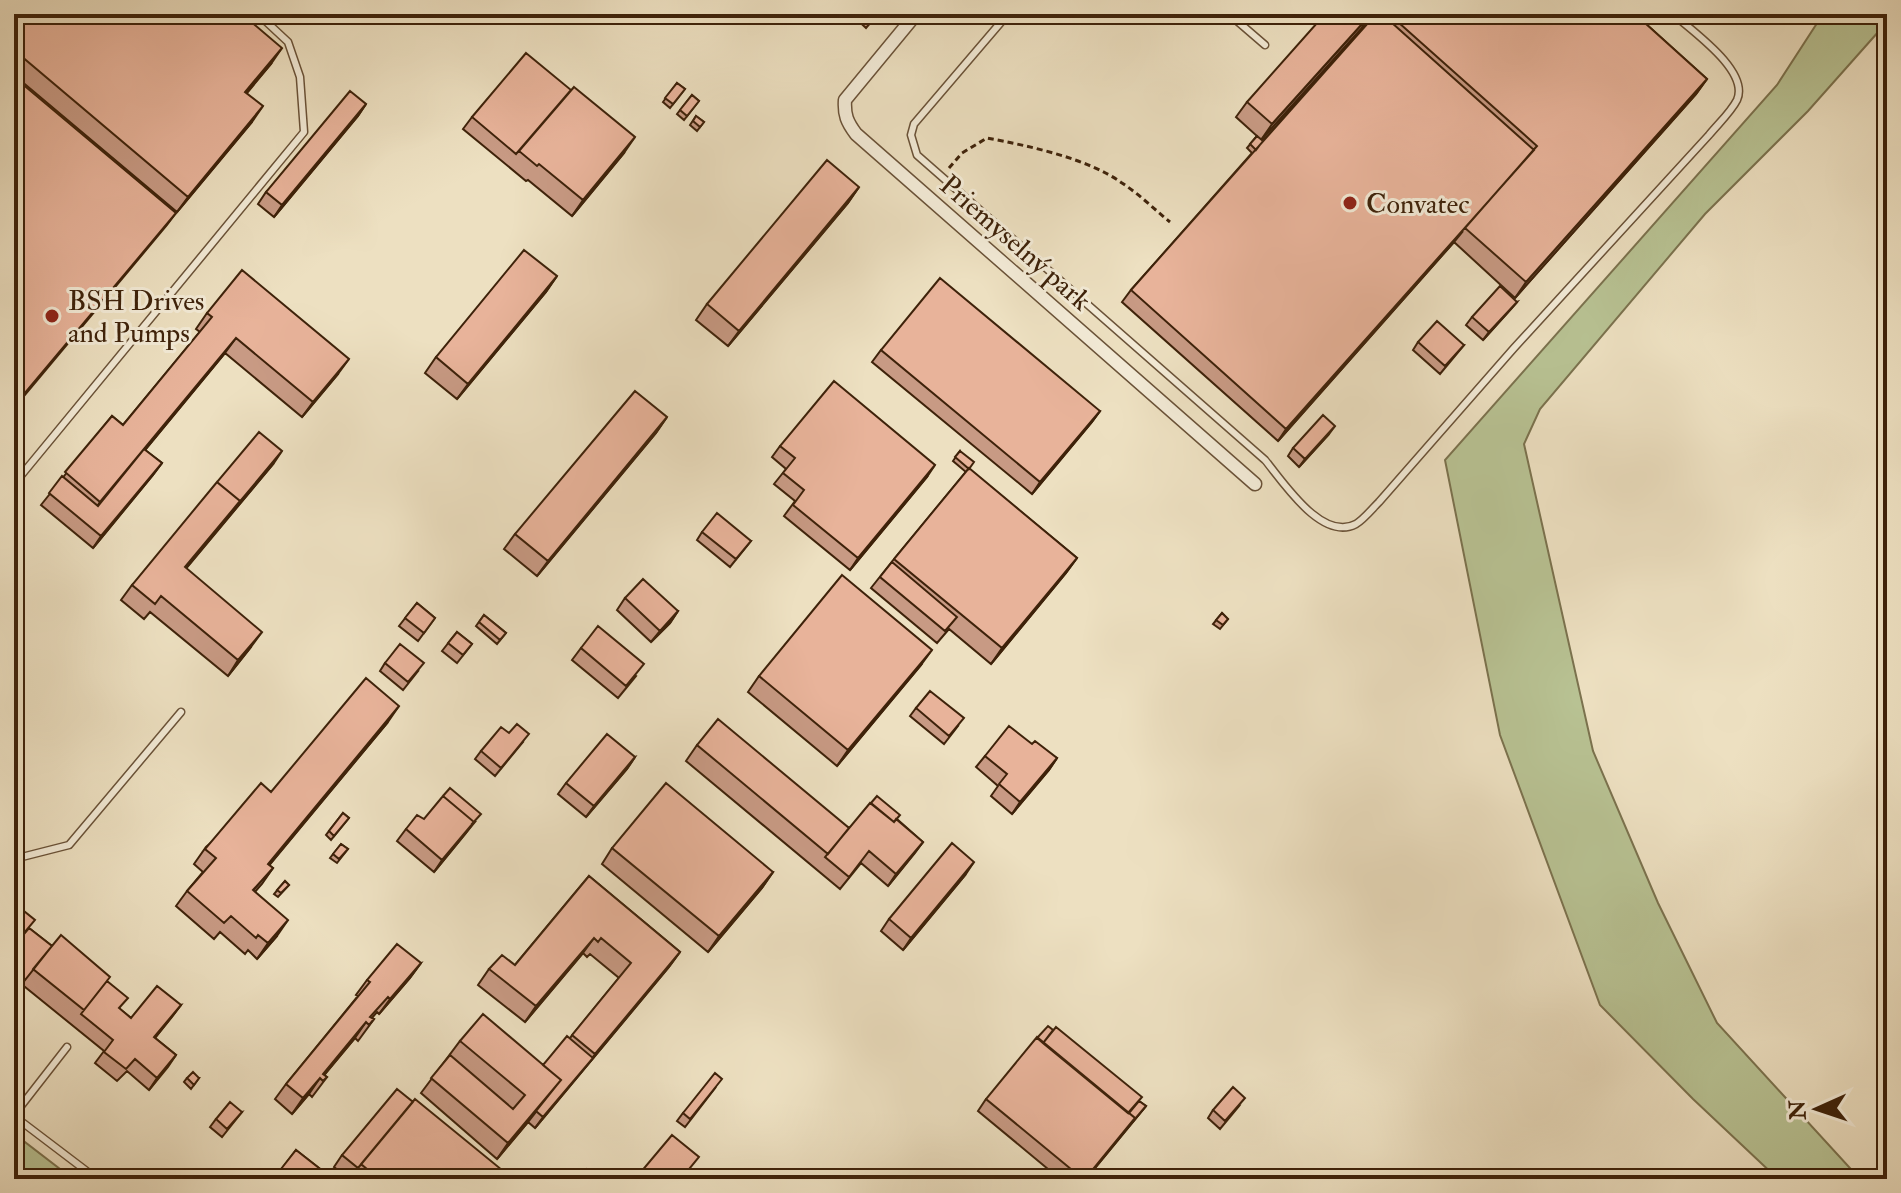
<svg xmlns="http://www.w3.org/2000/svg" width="1901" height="1193" font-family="'IM FELL Double Pica',serif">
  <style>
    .green { fill: #b8c293; stroke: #7b724e; stroke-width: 2 }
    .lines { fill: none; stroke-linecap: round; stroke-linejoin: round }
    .lane-casing { stroke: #6a5238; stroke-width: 9 }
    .street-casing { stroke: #6a5238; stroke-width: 15 }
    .path { stroke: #3e220a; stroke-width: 3; stroke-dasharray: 6 4; stroke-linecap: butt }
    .lane { stroke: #f3ebd7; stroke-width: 6 }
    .street { stroke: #f3ebd7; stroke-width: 12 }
    .wall { fill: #c89a84; stroke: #3e220a; stroke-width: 2 }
    .shaded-wall { fill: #a27d6c; stroke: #3e220a; stroke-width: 2 }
    .building { fill: #e8b39a; stroke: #3e220a; stroke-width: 2 }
    .poi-dot { fill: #8f2418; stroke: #f3ebd7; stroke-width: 3 }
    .labels { text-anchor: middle; stroke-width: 6; stroke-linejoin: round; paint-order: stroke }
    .poi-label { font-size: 28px; fill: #3e220a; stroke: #f3ebd7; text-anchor: start }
    .street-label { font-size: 28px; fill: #3e220a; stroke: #f3ebd7 }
  </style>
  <rect width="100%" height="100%" fill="#ede0c1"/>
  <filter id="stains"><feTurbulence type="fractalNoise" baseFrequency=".0025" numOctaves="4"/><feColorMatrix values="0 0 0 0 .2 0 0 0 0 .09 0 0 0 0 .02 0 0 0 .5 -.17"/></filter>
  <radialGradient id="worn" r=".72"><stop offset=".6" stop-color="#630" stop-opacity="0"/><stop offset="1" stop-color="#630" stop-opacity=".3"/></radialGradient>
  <path class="green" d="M1823,14H1887V22L1808,111L1705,214L1540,409L1524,444L1593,751L1658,903L1717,1023L1860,1179H1778L1693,1099L1600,1005L1500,735L1445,460L1777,85Z
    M14,1135L17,1136L73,1179H14Z"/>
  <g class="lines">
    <defs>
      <path id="lane" d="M1008,14L914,124L911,135L917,155L1265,460C1284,483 1322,542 1356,524C1364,519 1372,509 1379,502L1514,348L1709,135C1718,124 1731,112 1737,100C1750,71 1692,31 1673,14
        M1229,14L1265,45
        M1283,14L1290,20L1296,14
        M14,484L304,132L300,77L288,42L258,14
        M14,859L69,845L181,712
        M14,1115L67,1047
        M14,1116L97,1179"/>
      <path id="street" d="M916,14L845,100C844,115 847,122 856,134L1255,484"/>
    </defs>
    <use href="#lane" class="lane-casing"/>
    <use href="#street" class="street-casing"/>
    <path class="path" d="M949,168L962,153L987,138C1029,146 1087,158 1122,183C1139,194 1154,209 1170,222"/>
    <use href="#lane" class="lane"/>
    <use href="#street" class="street"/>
  </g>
  <path class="wall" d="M14,14L271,64L247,93L252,122L177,212L14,75Z
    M851,14H878L866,28Z
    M1371,14L1361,29L1261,140L1263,141L1376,14H1635L1707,79L1696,94L1515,298L1454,242L1278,441L1122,302L1131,290L1252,153L1247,148L1257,136L1236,117L1247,102Z
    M677,83L685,89L670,108L663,102Z
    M692,95L699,101L684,120L677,114Z
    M366,104L358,116L274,217L258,204L266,192Z
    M696,116L704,122L697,131L690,125Z
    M472,117L624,153L572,216L528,180L526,181L463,129Z
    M859,187L848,203L728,346L696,320L707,304Z
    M557,276L546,292L457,399L425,373L436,357Z
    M1517,302L1483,340L1466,325L1472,317Z
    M207,313L338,374L302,417L225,353L145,450L162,463L153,475L93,548L41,505L112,416L123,425L200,332L196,329Z
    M1418,342L1464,345L1440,374L1413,350Z
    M881,350L1100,411L1092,422L1032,494L872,362Z
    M667,417L656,433L537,576L504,549L515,534Z
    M1329,434L1299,467L1288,456L1293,448Z
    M780,446L927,477L850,570L784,516L795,501L774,484L786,469L772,457Z
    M960,451L969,469L1077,558L1066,573L991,664L949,629L937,643L871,588L894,559L966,472L953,461Z
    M274,463L186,568L251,647L228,676L150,612L144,619L121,600L132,585Z
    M702,532L751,541L730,567L697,540Z
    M625,598L678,611L670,623L651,642L617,610Z
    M417,603L435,618L418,641L399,626Z
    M1222,613L1228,619L1220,629L1213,624Z
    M484,615L506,633L497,644L476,626Z
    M457,632L472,644L457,663L442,651Z
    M581,648L636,676L618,698L572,660Z
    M385,663L418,671L403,690L380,671Z
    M921,665L837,766L748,692L759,676Z
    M916,708L958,726L944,744L910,716Z
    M388,722L269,865L273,868L255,892L277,936L257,959L248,950L245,954L220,932L214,939L176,906L187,891L203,872L194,864L206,847L271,792Z
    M509,733L523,742L495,776L475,759L481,751Z
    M1032,744L1057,758L1049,770L1012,814L991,796L998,786L976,767L985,756Z
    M697,745L849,828L897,819L923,842L888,886L861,863L840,889L686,761Z
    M635,757L627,769L586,817L558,794L566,783Z
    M343,813L349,818L331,840L326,835Z
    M424,819L475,822L434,872L397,841L406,829Z
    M341,844L348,849L337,863L330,858Z
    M612,848L773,872L762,888L708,952L602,864Z
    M966,874L903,950L881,931L889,919Z
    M589,876L680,952L669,967L535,1128L528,1122L497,1159L421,1093L460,1041L543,1065L570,1038L619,978L590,954L587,957L583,953L525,1022L478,985L489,969L515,965Z
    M285,881L289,885L278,897L274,894Z
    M14,903L29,928L52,946L107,981L120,1009L131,1018L181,1005L155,1038L176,1055L149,1090L127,1071L117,1081L95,1063L104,1051L14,978Z
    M421,963L410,978L379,1014L377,1012L372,1018L374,1019L358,1041L355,1038L324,1075L327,1077L312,1097L309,1094L292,1114L275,1099L286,1084L358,996L356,995L367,980Z
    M187,1078H199L191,1089L184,1082Z
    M716,1087L685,1127L677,1121L683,1113Z
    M986,1099L1139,1101L1146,1106L1086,1179H1060L978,1111Z
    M1239,1106L1220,1129L1208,1118L1213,1110Z
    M242,1112L222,1137L210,1127L216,1119Z
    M296,1150L333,1179H274Z
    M342,1155L495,1179H349L334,1167Z"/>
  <path class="shaded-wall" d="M1371,14L1361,29L1261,140L1272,124Z
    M282,48L271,64L234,107L245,92Z
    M1707,79L1696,94L1515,298L1526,282Z
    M366,104L358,116L274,217L282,205Z
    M263,106L252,122L177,212L188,197Z
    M635,137L624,153L572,216L583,200Z
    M859,187L848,203L728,346L739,331Z
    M176,213L167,225L14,408V406Z
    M1463,231L1454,242L1278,441L1286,429Z
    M557,276L546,292L457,399L468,384Z
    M1517,302L1511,309L1483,340L1489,332Z
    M236,338L225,353L89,518L100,502Z
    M349,359L338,374L302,417L313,402Z
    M1100,411L1092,422L1032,494L1040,482Z
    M667,417L656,433L537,576L548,561Z
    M1335,426L1329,434L1299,467L1305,459Z
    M282,451L274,463L174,583L185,567Z
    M162,463L153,475L93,548L101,536Z
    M935,465L927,477L850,570L858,558Z
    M1077,558L1066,573L991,664L1002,648Z
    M678,611L670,623L651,642L660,631Z
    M262,632L251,647L228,676L238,660Z
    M932,650L921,665L837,766L848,750Z
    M399,706L388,722L257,880L268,864Z
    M635,757L627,769L586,817L594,806Z
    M1057,758L1049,770L1012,814L1020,802Z
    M474,822L466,833L434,872L442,860Z
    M923,842L915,853L888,886L896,874Z
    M974,862L966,874L903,950L911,938Z
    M273,868L262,884L242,906L253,890Z
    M773,872L762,888L708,952L719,936Z
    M288,920L277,936L257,959L268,943Z
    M594,938L583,953L525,1022L536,1006Z
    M680,952L669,967L535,1128L543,1117Z
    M421,963L410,978L379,1014L390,999Z
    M181,1005L172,1017L146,1049L154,1037Z
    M366,1022L355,1038L321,1079L320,1078Z
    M176,1055L168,1067L149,1090L157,1078Z
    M320,1078L309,1094L292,1114L303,1098Z
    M561,1080L528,1122L497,1159L508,1143Z
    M1146,1106L1086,1179H1085L1135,1118Z"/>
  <path class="building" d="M14,14H242L282,48L245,92L263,106L188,197L14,50Z
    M1325,14H1371L1272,124L1247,102Z
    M1376,14H1382L1534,150L1286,429L1131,290Z
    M1389,14H1635L1707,79L1526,282L1465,228L1537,146Z
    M526,53L571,90L516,154L472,117Z
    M14,77L176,213L14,406Z
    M677,83L685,89L673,104L665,98Z
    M574,87L635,137L583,200L539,164L537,166L519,151Z
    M350,91L366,104L282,205L266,192Z
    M692,95L699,101L687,116L680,110Z
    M696,116L704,122L700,127L693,121Z
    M1257,136L1263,141L1256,150L1250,144Z
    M827,160L859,187L739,331L707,304Z
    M524,250L557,276L468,384L436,357Z
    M242,270L349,359L313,402L236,338L100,502L65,472L112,416L123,425L212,317L207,313Z
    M940,278L1100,411L1040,482L881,350Z
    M1500,286L1517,302L1489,332L1472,317Z
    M1437,321L1464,345L1445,366L1418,342Z
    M834,381L935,465L858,558L793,505L804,490L783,473L795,458L780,446Z
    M635,391L667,417L548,561L515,534Z
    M1323,415L1335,426L1305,459L1293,448Z
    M259,432L282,451L237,505L240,501L217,482Z
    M144,449L162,463L101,536L49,493L62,476L98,506Z
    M960,451L974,462L969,469L955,457Z
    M969,468L1077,558L1002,648L894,559Z
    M217,482L240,501L185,567L262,632L238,660L161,596L155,604L132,585Z
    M717,513L751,541L736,559L702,532Z
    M892,562L957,617L945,631L880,577Z
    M842,575L932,650L848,750L759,676Z
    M643,579L678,611L660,631L625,598Z
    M417,603L435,618L424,633L405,618Z
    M1222,613L1228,619L1223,625L1216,620Z
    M484,615L506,633L500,640L479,622Z
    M598,626L644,664L626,686L581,648Z
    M457,632L472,644L463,655L448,643Z
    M400,644L424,663L408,682L385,663Z
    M366,678L399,706L268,864L273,868L253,890L288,920L268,943L258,935L256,938L231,916L224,923L187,891L216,858L205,849L261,783L271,792Z
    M930,691L964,718L949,736L916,708Z
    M718,719L849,828L828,854L697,745Z
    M517,724L529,734L501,768L481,751L501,727L509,733Z
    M1009,726L1032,744L1035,741L1057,758L1020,802L999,784L1007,774L985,756Z
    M607,734L635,757L594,806L566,783Z
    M666,783L773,872L719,936L612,848Z
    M450,788L481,814L471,825L474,822L443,796Z
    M443,796L474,822L442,860L406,829L417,815L424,819Z
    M877,796L900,815L894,822L871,803Z
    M870,803L894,822L896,819L923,842L896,874L869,851L849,877L825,857Z
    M343,813L349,818L334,836L329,831Z
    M952,843L974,862L911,938L889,919Z
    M341,844L348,849L339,859L333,854Z
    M589,876L680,952L595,1054L572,1035L631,963L601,938L598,942L594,938L536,1006L489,969L502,955L515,965Z
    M285,881L289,885L281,893L277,890Z
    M14,903L35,920L14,945Z
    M29,928L52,946L25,980L14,971V946Z
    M61,935L110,977L84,1010L33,969Z
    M397,944L421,963L390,999L388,997L370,1017L374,1019L369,1025L366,1022L323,1074L327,1077L323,1081L320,1078L303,1098L286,1084L370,982L367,980Z
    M107,981L128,998L119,1008L131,1018L157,986L181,1005L154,1037L176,1055L157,1078L135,1059L126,1069L104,1052L113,1040L81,1014Z
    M483,1014L561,1080L508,1143L431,1078L450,1055L513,1109L525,1095L460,1041Z
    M1048,1026L1053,1030L1043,1043L1037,1038Z
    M1056,1027L1142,1097L1128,1113L1043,1043Z
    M567,1036L593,1058L543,1117L536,1111L561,1080L543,1065Z
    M1037,1037L1135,1118L1085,1179H1083L986,1099Z
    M193,1072L199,1078L194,1085L187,1078Z
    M715,1073L722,1079L690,1119L683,1113Z
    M1233,1087L1245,1098L1225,1121L1213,1110Z
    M397,1089L413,1102L358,1168L342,1155Z
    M415,1099L502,1170L494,1179H379L361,1164Z
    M1139,1101L1146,1106L1129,1126L1135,1118L1129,1113Z
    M230,1102L242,1112L227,1129L216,1119Z
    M672,1135L699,1157L681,1179H635Z
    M296,1150L333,1179H294L281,1169Z
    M587,1169L600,1179H578Z"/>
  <g class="poi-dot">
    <circle cx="1350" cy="203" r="8"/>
    <circle cx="52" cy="316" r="8"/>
  </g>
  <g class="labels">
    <g class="poi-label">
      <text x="1366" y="213">Convatec</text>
      <text x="68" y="310">BSH Drives<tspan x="68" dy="32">and Pumps</tspan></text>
    </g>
    <g class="street-label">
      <text transform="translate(1016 242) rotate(41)" y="10">Priemyselný park</text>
    </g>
  </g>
  <rect width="1901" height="1193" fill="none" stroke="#ede0c1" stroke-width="48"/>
  <rect x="16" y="16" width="1869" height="1161" fill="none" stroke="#3e220a" stroke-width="4"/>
  <rect x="24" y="24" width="1853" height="1145" fill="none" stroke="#3e220a" stroke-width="2"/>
  <g transform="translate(1817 1109) rotate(267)" stroke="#f3ebd7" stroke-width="6" paint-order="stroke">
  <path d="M0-6L14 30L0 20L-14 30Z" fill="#3e220a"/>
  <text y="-12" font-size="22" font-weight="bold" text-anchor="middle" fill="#3e220a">N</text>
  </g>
  <rect width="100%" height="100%" filter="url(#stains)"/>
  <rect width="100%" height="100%" fill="url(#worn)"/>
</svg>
